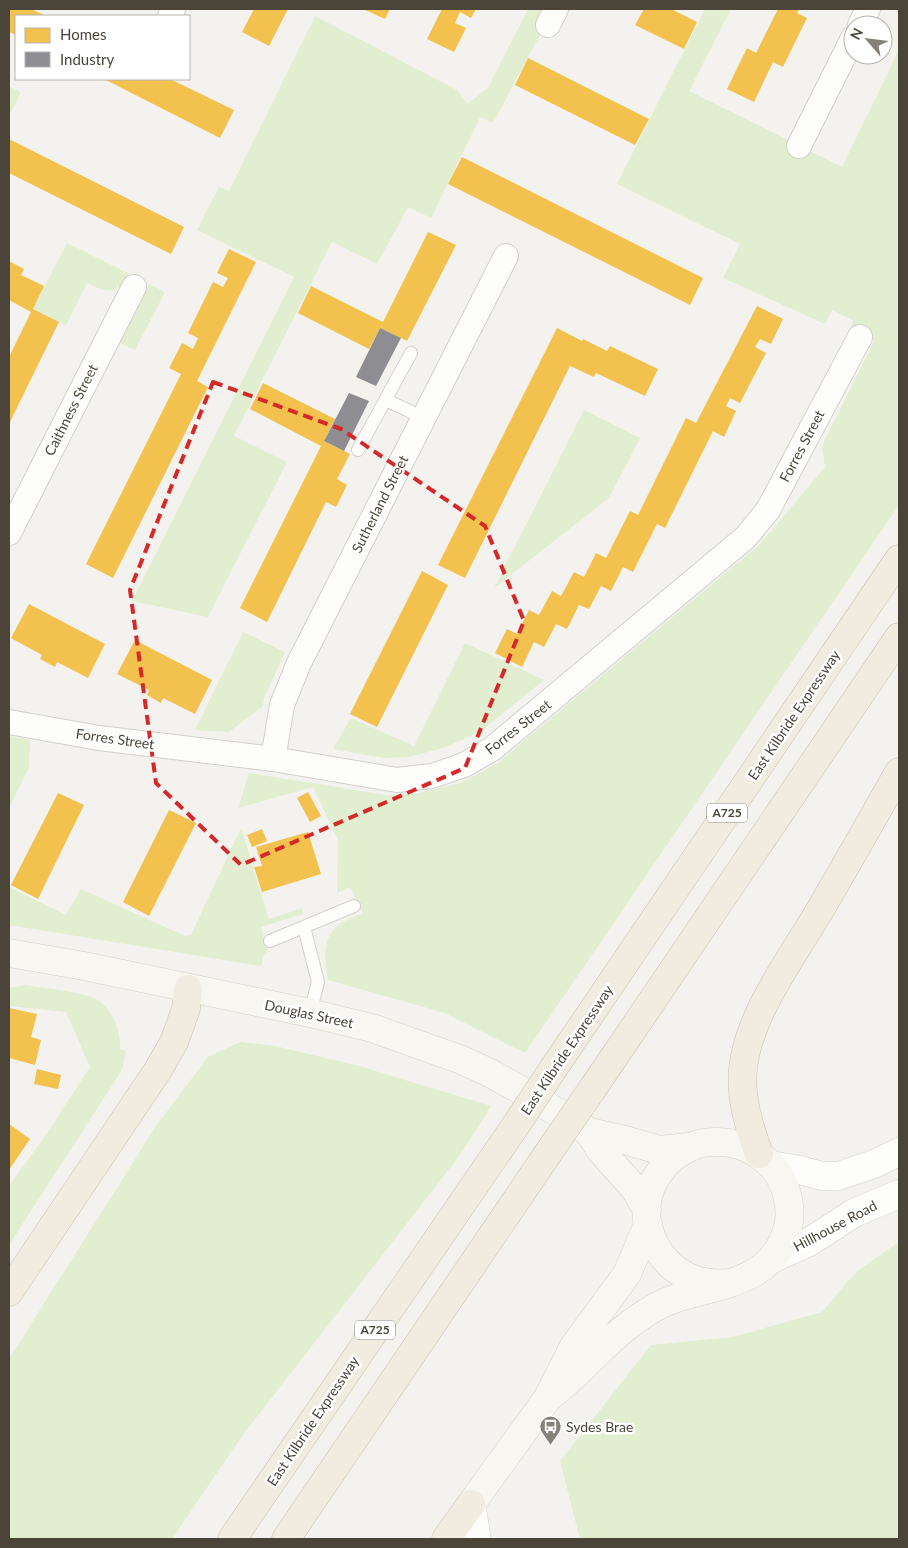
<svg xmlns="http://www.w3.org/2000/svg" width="908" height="1548" font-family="Lato,sans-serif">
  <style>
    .green { fill: #e1eecf }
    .homes { fill: #f2c14e }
    .industry { fill: #8d8d92 }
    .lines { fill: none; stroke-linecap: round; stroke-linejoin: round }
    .service-casing { stroke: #d2d0cb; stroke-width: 14 }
    .minor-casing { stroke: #d2d0cb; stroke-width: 26 }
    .tertiary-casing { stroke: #d2d0cb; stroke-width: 29 }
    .secondary-casing { stroke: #d3cfc5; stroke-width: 29 }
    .trunk-casing { stroke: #ccbfa9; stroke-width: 29 }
    .service { stroke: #fdfdfc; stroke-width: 12 }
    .minor { stroke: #fdfdfc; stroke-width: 24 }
    .tertiary { stroke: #fdfdfc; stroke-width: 28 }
    .secondary { stroke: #f7f6f1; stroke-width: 28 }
    .trunk { stroke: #f0ece0; stroke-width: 28 }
    .trunk-bridge-casing { stroke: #ccbfa9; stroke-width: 29; stroke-linecap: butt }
    .trunk-bridge { stroke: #f0ece0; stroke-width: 28 }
    .marked { fill: none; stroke: #d62828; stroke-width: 4; stroke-dasharray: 10 6; stroke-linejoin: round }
    .labels { text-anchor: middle; stroke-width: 5; stroke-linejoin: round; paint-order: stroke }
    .shield { fill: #fff; stroke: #817c74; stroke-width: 1 }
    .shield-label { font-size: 12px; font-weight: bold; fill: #4b4439 }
    .street-label { font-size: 14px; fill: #4b4439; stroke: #fff }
    .poi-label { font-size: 14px; fill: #4b4439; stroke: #fff; text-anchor: start }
  </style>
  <rect width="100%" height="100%" fill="#f4f2ee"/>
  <path class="green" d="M528,9H546V24L493,123L480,117L431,218L408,207L377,264L332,242L234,436L287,462L208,617L132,601L294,277L197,230L219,187L229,191L315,16L457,90L467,104L488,88Z
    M705,9H731L689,91L842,167L899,50V505L525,1053L445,1013L328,980C325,963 322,942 335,928C341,921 355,917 363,913L350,887L337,893L338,840L313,787L238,808L249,773L386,795L419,793L460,783L496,764L759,545L825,467L822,446L874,341L851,327L854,321L832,310L825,324L723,278L740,244L617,184Z
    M9,86L21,92L9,116Z
    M67,243L129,274C115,296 108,293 87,283L66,325L33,309Z
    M149,284L165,292L135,350L120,343Z
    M584,410L640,438L609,498L494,588Z
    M243,632L285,652L264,698L263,706L229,732L195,730Z
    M465,643L544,680L481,731L446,747L409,757L384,758L333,749L351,718L414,746Z
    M9,736L30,740L29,768L9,808Z
    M241,828L269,919L302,908L303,914L261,927L268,952L264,955L261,966L9,925V887L66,915L81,889L185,936L191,935Z
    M26,985C41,988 85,992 96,999C113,1009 121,1031 120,1049L126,1051L122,1070L9,1245V1186L43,1139L90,1067L66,1012L9,1006V988Z
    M240,1042L275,1046L359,1066L491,1106L460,1155L242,1436L172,1539H9V1359L156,1126L208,1057Z
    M899,1242V1539H580L560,1461L651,1345L733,1337L822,1312L857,1271Z"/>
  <path class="homes" d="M9,9H31L46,16H16V35L9,32Z
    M254,9H288L269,46L242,32Z
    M363,9H390L385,19Z
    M442,9H476L471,18L460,12L455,23L466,28L454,52L427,39Z
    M644,9H671L697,22L684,49L635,25Z
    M778,9H799L797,13L807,18L783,67L773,62L754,102L727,89L747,48L756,53Z
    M528,58L649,119L635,145L515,85Z
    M104,79H170L234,110L220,138Z
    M9,139L184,227L171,254L9,173Z
    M462,157L703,278L690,305L448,184Z
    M428,232L456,245L407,341L380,328L369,349L298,313L311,286L383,322Z
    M229,249L256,262L197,381L208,387L113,578L86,564L181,374L169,368L182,343L193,349L198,338L188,333L213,282L223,287L228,278L217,273Z
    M9,261L24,269L21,275L44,286L33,309L59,322L9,424V357L31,312L9,300Z
    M757,306L783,319L771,344L760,339L755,347L766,353L740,403L730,398L726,406L736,411L724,437L713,431L665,528L657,524L633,572L623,567L611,591L601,586L589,609L579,605L567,629L556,624L544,647L534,642L522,667L495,653L507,629L517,634L529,610L539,615L552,591L561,596L574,572L584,577L596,553L606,558L630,511L638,515L686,418L696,423Z
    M557,328L582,341L583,339L607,351L610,346L658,369L645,396L596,373L594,377L570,366L465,578L438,565Z
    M263,383L335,419L324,441L350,454L337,479L347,485L336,507L326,502L267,622L240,608L321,446L250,409Z
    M422,571L448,585L377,727L350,714Z
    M29,604L105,644L88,678L57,662L55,667L40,659L42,655L11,638Z
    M135,640L212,680L195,714L163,698L161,703L147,695L149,690L117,674Z
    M308,792L321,816L310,822L297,798Z
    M58,793L84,805L38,899L11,885Z
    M169,810L196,823L149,916L123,902Z
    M262,829L267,841L252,847L247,835Z
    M308,832L321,874L262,892L254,867L262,866L256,847Z
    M9,1008L37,1014L31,1037L41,1040L35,1065L9,1058Z
    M37,1069L61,1075L58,1089L34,1084Z
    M9,1124L30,1139L9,1170Z"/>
  <path class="industry" d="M380,328L401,338L376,386L356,377Z
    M349,393L369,401L344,451L324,441Z"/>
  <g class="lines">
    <defs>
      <path id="service" d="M386,400L424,418
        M358,450L411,353
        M304,927L318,982L310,1013
        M270,941L354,906"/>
      <path id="minor" d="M170,16L173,9
        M548,25L556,9
        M860,25L868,9
        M799,146L853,38
        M9,533L134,287
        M9,722L99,738L273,759L397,780L432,776L464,765L492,749L746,537L768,510L860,337
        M273,759L282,705L299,663L506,256"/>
      <path id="tertiary" d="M771,1165L800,1170L822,1176H838L874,1164L899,1152
        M772,1259L809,1242L854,1213L899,1194
        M471,1504L477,1539"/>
      <path id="secondary" d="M9,953L84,966L310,1013L372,1028L462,1060L490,1073L526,1093L589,1132L625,1140L659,1150L689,1147
        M589,1132L601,1151L635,1189L647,1210
        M547,1399C561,1387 576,1375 589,1361C606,1345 621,1329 640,1317C650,1310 662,1303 674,1299C719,1284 774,1283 788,1227C793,1205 785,1177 768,1162C751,1147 734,1141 713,1142C701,1142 691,1146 681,1152C670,1158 662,1168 655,1179C634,1216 654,1264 693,1279C705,1284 717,1284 730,1283
        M471,1504L547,1399L574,1346L627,1274L648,1224"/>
      <path id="trunk" d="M555,1066L899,559
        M593,1088L899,637
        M759,1154C749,1126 740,1098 743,1069C748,1015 793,956 820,910C847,864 873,818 899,772
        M9,1292L158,1070L174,1042L186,1009L188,989
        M232,1539L518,1122
        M286,1539L553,1146
        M446,1539L471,1504"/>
    </defs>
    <use href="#service" class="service-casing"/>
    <use href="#minor" class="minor-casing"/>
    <use href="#tertiary" class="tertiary-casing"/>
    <use href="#secondary" class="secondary-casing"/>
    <use href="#trunk" class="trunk-casing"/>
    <use href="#service" class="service"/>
    <use href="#minor" class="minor"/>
    <use href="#tertiary" class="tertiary"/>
    <use href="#secondary" class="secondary"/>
    <use href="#trunk" class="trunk"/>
    <defs>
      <path id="trunk-bridge" d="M518,1122L555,1066
        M553,1146L593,1088"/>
    </defs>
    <use href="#trunk-bridge" class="trunk-bridge-casing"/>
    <use href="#trunk-bridge" class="trunk-bridge"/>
  </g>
  <path class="marked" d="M213,382L341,429L485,526L524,621L465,768L241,865L156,783L130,590Z"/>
  <defs>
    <symbol id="bus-pin" viewBox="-11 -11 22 30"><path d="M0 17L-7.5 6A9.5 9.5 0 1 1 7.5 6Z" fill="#868178" stroke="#fff"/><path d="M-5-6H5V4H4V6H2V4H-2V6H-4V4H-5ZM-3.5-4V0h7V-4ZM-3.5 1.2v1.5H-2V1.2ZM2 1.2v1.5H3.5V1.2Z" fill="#fff"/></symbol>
  </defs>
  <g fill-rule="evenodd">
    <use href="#bus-pin" x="538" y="1414" width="25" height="34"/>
  </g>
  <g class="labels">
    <g class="shield">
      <rect x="707" y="803.5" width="40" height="19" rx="4"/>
      <rect x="355" y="1320.5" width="40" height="19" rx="4"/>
    </g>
    <g class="shield-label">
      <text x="727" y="817">A725</text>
      <text x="375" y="1334">A725</text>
    </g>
    <g class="street-label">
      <text transform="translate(71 410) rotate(-63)" y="5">Caithness Street</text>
      <text transform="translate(802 446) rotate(-62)" y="5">Forres Street</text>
      <text transform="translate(380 504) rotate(-63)" y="5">Sutherland Street</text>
      <text transform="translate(794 715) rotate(-56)" y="5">East Kilbride Expressway</text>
      <text transform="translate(518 727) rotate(-38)" y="5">Forres Street</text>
      <text transform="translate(115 739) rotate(8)" y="5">Forres Street</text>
      <text transform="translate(309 1014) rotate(12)" y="5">Douglas Street</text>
      <text transform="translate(567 1050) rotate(-56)" y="5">East Kilbride Expressway</text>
      <text transform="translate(835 1226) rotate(-28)" y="5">Hillhouse Road</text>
      <text transform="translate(313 1421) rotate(-56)" y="5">East Kilbride Expressway</text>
    </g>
    <g class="poi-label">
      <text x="566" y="1432">Sydes Brae</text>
    </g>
  </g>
  <rect width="908" height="1548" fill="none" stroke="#4b4439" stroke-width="20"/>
  <rect x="15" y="15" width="175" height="65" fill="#ffffff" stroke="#b7b4b0"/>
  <rect x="25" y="28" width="25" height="15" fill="#f2c14e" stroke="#b7b4b0"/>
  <text x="60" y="40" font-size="15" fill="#4b4439">Homes</text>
  <rect x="25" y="52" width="25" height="15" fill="#8d8d92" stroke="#b7b4b0"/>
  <text x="60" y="65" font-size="15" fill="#4b4439">Industry</text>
  <g transform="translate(868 40) rotate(298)"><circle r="24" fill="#ffffff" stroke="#b7b4b0"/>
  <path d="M0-4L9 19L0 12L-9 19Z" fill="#868178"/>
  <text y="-8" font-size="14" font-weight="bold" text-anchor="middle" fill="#4b4439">N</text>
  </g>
</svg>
